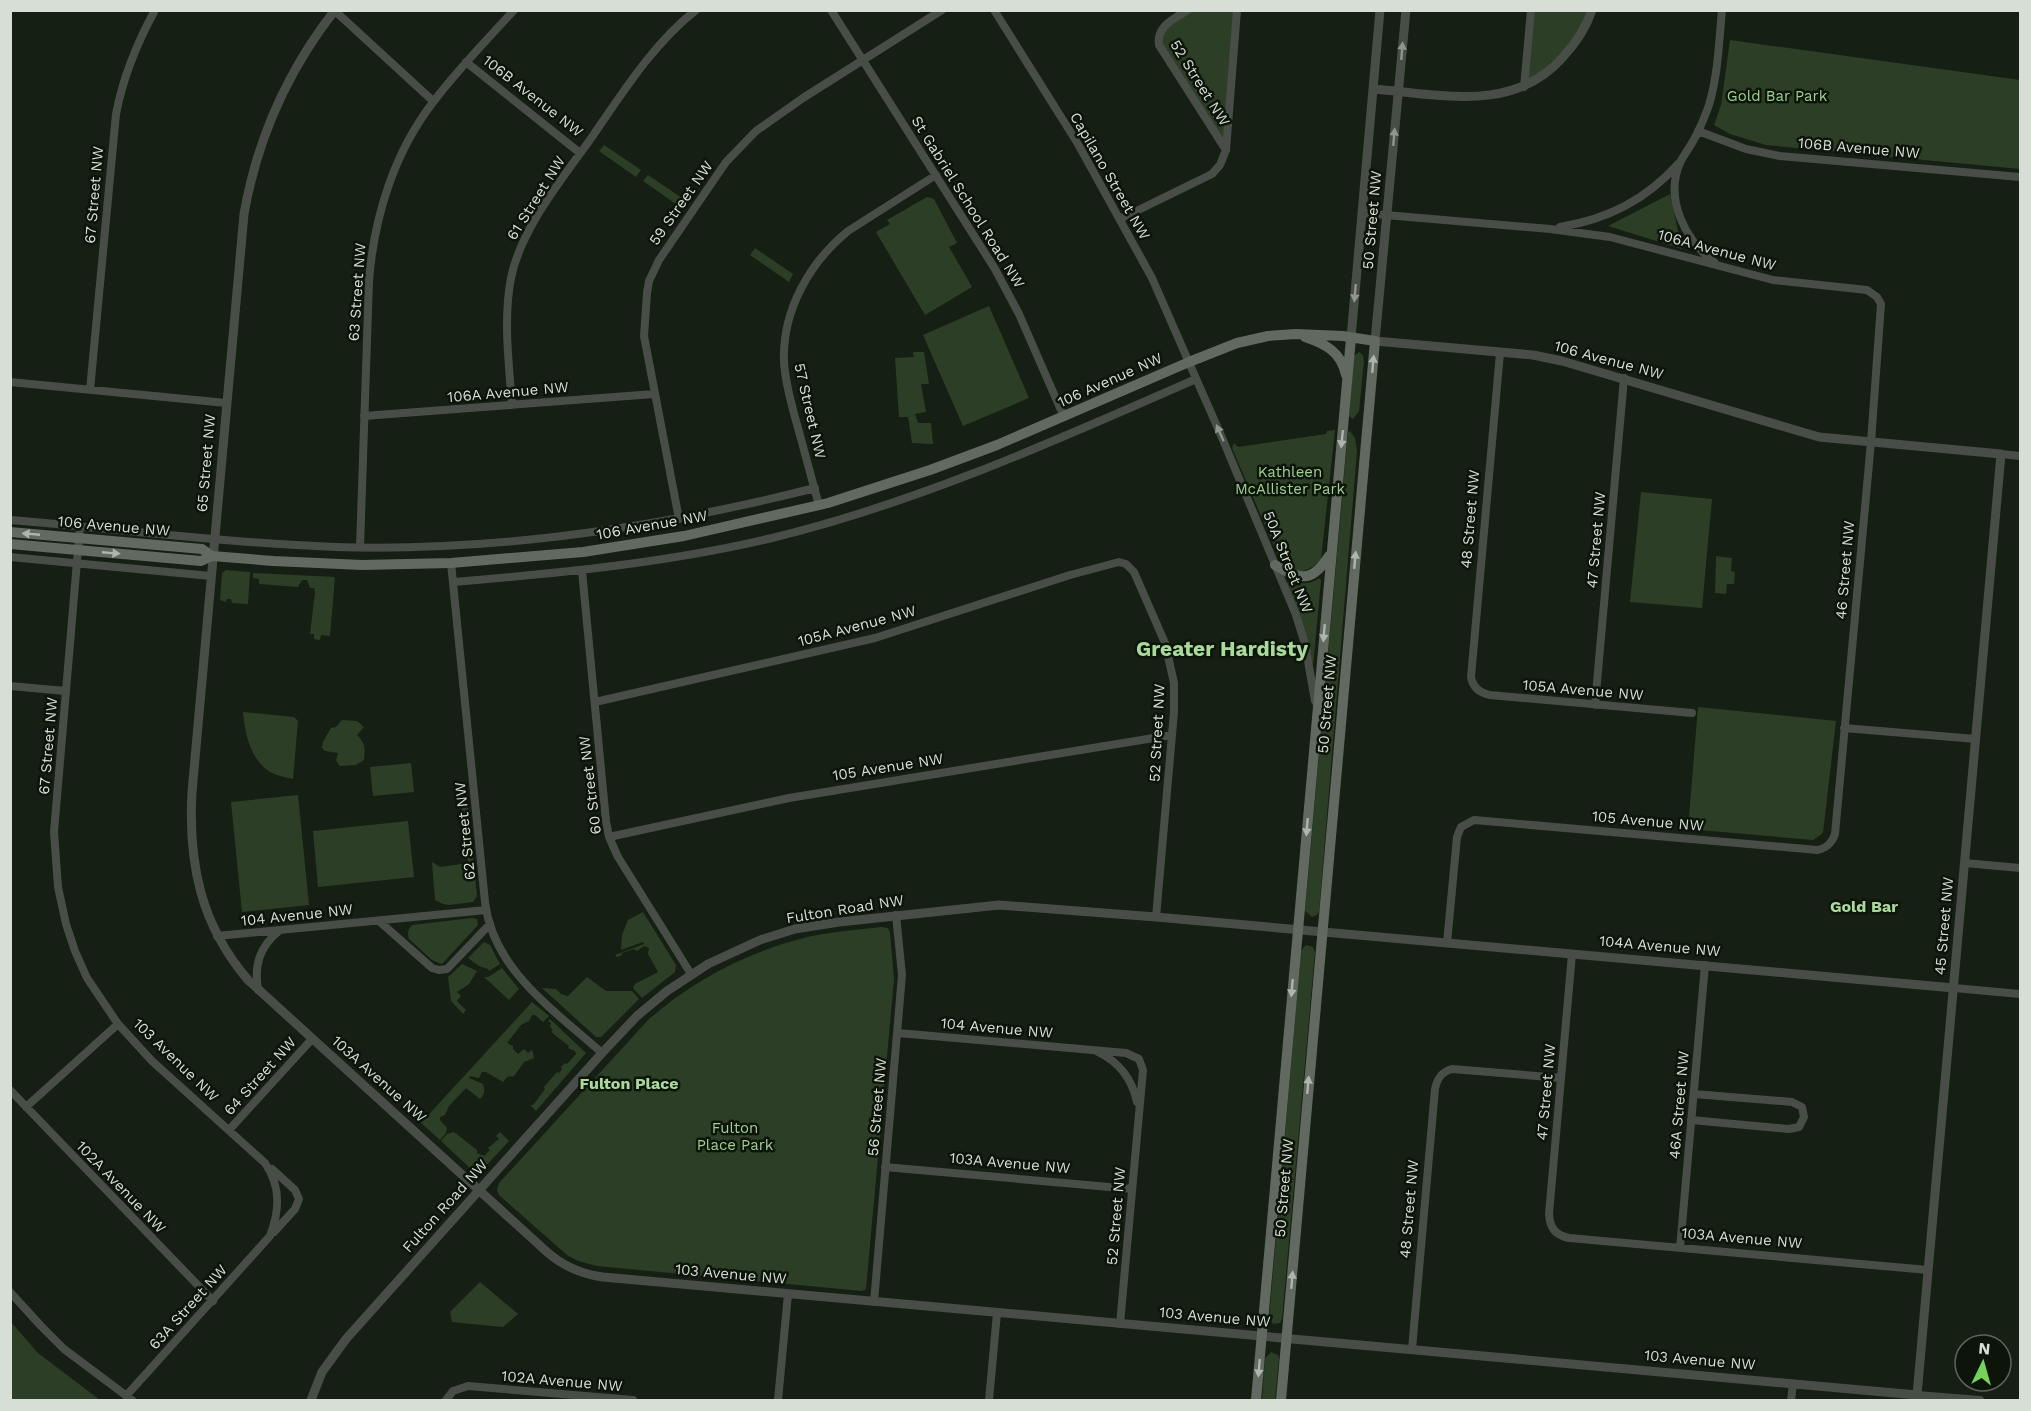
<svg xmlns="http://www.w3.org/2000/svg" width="2031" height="1411" font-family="'Work Sans',sans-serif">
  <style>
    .green { fill: #2c3f26 }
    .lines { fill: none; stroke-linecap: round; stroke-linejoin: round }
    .minor { stroke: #494d47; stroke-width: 8 }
    .tertiary { stroke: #494d47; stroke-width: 9 }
    .secondary { stroke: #626960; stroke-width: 10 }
    .oneway { fill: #90968e }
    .oneway2 { fill: #aeb5ad }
    .labels { text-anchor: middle; stroke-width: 5; stroke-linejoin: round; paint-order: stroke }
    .street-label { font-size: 15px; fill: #d7ded6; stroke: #0d150a }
    .park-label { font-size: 15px; fill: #9ed090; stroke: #0d150a }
    .neighbourhood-label { font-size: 16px; font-weight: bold; fill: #a9da9b; stroke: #0d150a }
    .district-label { font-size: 21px; font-weight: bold; fill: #a9da9b; stroke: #0d150a }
  </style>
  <rect width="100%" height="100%" fill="#151f13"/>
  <path class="green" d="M1188,11H1237L1226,150L1160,48V31Z
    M1531,11H1592L1580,36L1524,87Z
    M1730,40L2020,80V169L1766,145L1730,134L1714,125L1721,105Z
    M604,145L641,170L636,177L599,151Z
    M648,175L685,200L680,207L643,181Z
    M1670,194L1682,249L1608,226Z
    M927,197L934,199L957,243L949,247L972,287L925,315L876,232L890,224L887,220Z
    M755,248L793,274L789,282L750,255Z
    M989,306L1029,398L963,426L923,335Z
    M913,352H924L929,384H921L926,412L915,414L918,423H931L933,444L912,443L908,417H899L895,358L914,357Z
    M1359,352L1363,355L1364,361L1359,411L1353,419L1349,416L1354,356Z
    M1335,430L1321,560C1306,574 1292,577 1279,558L1232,448L1234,443L1238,447L1326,434L1327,431Z
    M1350,431L1355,438L1357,451L1319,912L1317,915L1312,917L1305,911L1348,432Z
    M1641,492L1712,499L1702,608L1630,602Z
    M1716,556L1732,558L1731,571L1735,572L1734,584H1727L1726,594L1715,593Z
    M226,570L250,572L248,604L232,603L231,599H227L226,602L220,600L222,573Z
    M253,573L335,577L330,636L321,635L320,640L314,639V634H310L315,592L314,588H310L307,580H302L298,587L259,584V579L253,578Z
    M1319,578L1321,580L1313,666L1303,629L1286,583C1297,579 1303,589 1319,578Z
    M1698,707L1836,721L1823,833L1813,840L1688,829Z
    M243,712L294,717L298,721L293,779C286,777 277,776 270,772C250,759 245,734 243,712Z
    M342,720L357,721L364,727L357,735C366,744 365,748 364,760L356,765L340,766L336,760L338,753L325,751L322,748L323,742L331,728L336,727Z
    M411,763L414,792L373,796L370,767Z
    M298,795L309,905L242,912L231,802Z
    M461,802H464L468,808L477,896L473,902L449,905L443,904L435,900L432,862L440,867L468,863Z
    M408,821L414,877L318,887L313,831Z
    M643,912L676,965L675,972L642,998L633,988L635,984L658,972L648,954L649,948L644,946L637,951L634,949L622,953V955L617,957L615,955L644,944L643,942L621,950V949L622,935L628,920Z
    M472,918L477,919L478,925L442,964L432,960L409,939C407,933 408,929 412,925Z
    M882,927L888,928L890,933L894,979L866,1289L862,1291L597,1266L578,1261L567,1255L499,1195L497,1190L499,1183L649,1019C693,981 743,954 800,939C826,932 855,930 882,927Z
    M484,942L490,945L500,964L489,971L488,969L479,966L468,958Z
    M1306,945L1313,947L1315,952L1282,1319L1280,1323L1273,1324L1269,1318L1301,951Z
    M462,964L477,971L469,984L457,992L461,996L457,1001L466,1010L463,1014L451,1001L448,977Z
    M502,968L519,989L509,1000L484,977H488Z
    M587,977L606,991H632L639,999L601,1037H596L542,988L556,989L561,994L568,996Z
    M532,1002L549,1016L543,1022L535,1015H532L529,1021L521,1025L507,1043L513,1046V1049L518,1054L524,1049L528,1053L531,1050L533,1052L534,1058L524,1062L514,1076L507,1077L503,1082L486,1072H482L479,1078L470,1076L469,1078L483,1084C485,1090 485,1094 480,1099L466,1088L449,1106L445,1115L440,1117V1120L447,1128L446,1133L440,1140L421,1123Z
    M550,1019L586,1053L536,1111L530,1105H533L545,1089L544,1087L557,1072L559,1073L562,1069L561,1067L565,1063L567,1064L576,1054L575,1051L568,1048L569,1046L551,1032L553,1030L550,1027L551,1023L548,1021Z
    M454,1132L477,1150V1153L484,1156L490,1150L488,1148L499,1139L496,1136L500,1132L509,1141L483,1169H471L441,1141L447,1134Z
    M480,1282L518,1314L503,1327L452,1322L450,1312Z
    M10,1321L38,1353L100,1400H11Z
    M1271,1352L1278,1355L1279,1359L1275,1400H1262L1265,1358Z"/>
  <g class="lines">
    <path class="minor" d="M831,10L995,269L1019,314L1064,417
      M994,10L1078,144L1152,278L1223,440L1296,615L1305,644L1315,701
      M1188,10C1174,19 1156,26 1159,45L1226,150
      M335,11L433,101
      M466,62L580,153
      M1524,87L1531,10
      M1698,131L1746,149L1780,156L2020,177
      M1362,213L1550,229L1610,237L1773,280L1867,290L1877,297L1881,304L1871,442L1835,834C1832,843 1827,848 1817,850L1474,820L1461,827L1457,837L1447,943
      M1120,219L1212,174L1220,165L1226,150L1237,10
      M1560,227C1608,219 1646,200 1679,163
      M1715,263C1686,241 1664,200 1680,163C1683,156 1688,150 1692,143C1699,131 1704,119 1709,105C1718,75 1719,42 1722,10
      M1500,353L1471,677C1473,688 1480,693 1490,695L1692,713
      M10,382L226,403
      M90,390L116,114C123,77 137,43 155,10
      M512,405C509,363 503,320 511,278C521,228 563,178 592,137C623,92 653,44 696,10
      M364,416L654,394
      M2001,454L2020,456
      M819,505C811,477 804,449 796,421C791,402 785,382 784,362C782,311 809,263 848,231L936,175
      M679,519L644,336L647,293L649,281L659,260L726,162L756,131L803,98L942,10
      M10,520C119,529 227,543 335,547C498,552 657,528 815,488
      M80,526L54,832L58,887L66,924L75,951L87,978L118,1024L152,1061L265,1163C281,1186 280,1210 270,1236L126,1396
      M360,547L369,281C374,217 394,152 434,101C458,69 487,40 514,10
      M10,557L211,576
      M451,563L485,902C493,970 554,1010 602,1053
      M582,571L606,821L609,837L618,857L691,974
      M454,582C560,573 667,563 772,538C920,502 1057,440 1196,379
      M10,686L66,691
      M595,702L875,638L1070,575L1119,562L1126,564L1134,572L1165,643L1174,683V712L1156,917
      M1595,705L1624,378
      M1844,728L1976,739
      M609,837L789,798L1172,735
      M1965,863L2020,868
      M379,921L432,968L439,970L447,969L490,924
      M217,936L486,910
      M1572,954L1549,1214C1550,1228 1555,1235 1569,1238L1928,1270
      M1954,988L2020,994
      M258,990C254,966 259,947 279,931
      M898,1033L1126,1053L1139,1059L1143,1070L1120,1324
      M1098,1052C1119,1062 1132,1079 1137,1102
      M10,1090L213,1301
      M26,1107L118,1024
      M1691,1120L1789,1129L1799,1127L1804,1117L1802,1107L1792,1102L1694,1094
      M229,1130L312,1039
      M885,1167L1132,1189
      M272,1169L295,1190L299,1199L295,1209L274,1232
      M1680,1248L1705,965
      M10,1292L41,1326L64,1349L132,1400
      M874,1302L902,975L896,915
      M1412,1349L1435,1089C1437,1079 1441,1072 1452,1069L1561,1078
      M446,1400L453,1391L468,1386L633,1400
      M778,1400L788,1294
      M989,1400L997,1313
      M1791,1400L1793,1384
      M1916,1400L1917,1395L1980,1400"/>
    <path class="tertiary" d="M335,10C288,70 257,140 244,214L192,792C188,864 201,925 248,980L547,1252C563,1266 581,1274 603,1277L1917,1395L2001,454L1819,437L1562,361L1533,355L1375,341L1406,10
      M1373,89C1440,94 1513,114 1563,57C1576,43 1586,28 1592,10
      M1351,338L1380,10
      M311,1400L322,1372L346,1339L602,1053L637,1016L667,991L708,964L760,940L795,929L839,922L999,905L1156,917L1954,988"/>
    <path class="secondary" d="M1305,337C1326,344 1341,352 1346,375
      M10,532L202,549L212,556
      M10,544L201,561L212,556L273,561L362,565L451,563L583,552L684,536L828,503L930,470L997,445L1189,362L1237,343L1268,336L1296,334L1343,336L1375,341L1281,1400
      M1275,565C1300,580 1312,583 1329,556
      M1256,1400L1351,338"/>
  </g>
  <defs><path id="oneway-solid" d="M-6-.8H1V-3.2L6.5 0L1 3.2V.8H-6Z" transform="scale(1.5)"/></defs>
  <g class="oneway">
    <use href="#oneway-solid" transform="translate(1402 51) rotate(-85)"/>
    <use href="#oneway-solid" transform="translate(1394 137) rotate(-85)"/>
    <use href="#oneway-solid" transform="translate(1355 293) rotate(95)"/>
    <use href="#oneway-solid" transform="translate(1220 433) rotate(-114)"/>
  </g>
  <g class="oneway2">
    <use href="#oneway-solid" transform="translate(1373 364) rotate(-85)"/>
    <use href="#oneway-solid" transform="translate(1342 439) rotate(96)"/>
    <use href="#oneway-solid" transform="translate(31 534) rotate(-175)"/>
    <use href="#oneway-solid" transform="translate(111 553) rotate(5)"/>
    <use href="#oneway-solid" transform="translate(1355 560) rotate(-85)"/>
    <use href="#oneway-solid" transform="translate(1324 633) rotate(95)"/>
    <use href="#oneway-solid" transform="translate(1307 827) rotate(95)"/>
    <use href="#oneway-solid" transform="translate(1292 988) rotate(95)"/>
    <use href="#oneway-solid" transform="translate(1308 1085) rotate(-85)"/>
    <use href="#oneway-solid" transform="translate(1292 1280) rotate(-85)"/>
    <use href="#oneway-solid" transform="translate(1259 1368) rotate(95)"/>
  </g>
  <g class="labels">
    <g class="street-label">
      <text transform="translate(1200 83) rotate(58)" y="5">52 Street NW</text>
      <text transform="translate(533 96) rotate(38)" y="5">106B Avenue NW</text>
      <text transform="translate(1859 148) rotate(5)" y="5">106B Avenue NW</text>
      <text transform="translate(1110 176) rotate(60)" y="5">Capilano Street NW</text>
      <text transform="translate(94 195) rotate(-85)" y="5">67 Street NW</text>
      <text transform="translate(536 198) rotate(-58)" y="5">61 Street NW</text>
      <text transform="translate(968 202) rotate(58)" y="5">St Gabriel School Road NW</text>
      <text transform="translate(681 203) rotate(-55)" y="5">59 Street NW</text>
      <text transform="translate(1372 220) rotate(-85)" y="5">50 Street NW</text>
      <text transform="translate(1717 250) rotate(15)" y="5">106A Avenue NW</text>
      <text transform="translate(357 292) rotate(-86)" y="5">63 Street NW</text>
      <text transform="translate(1609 360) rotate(15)" y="5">106 Avenue NW</text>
      <text transform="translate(1110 380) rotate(-24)" y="5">106 Avenue NW</text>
      <text transform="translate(508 392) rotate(-5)" y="5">106A Avenue NW</text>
      <text transform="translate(810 411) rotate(77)" y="5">57 Street NW</text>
      <text transform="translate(206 463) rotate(-85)" y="5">65 Street NW</text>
      <text transform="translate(1470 519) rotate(-85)" y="5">48 Street NW</text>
      <text transform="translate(652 525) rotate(-10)" y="5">106 Avenue NW</text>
      <text transform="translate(114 526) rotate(5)" y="5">106 Avenue NW</text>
      <text transform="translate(1596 540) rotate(-85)" y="5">47 Street NW</text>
      <text transform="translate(1288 562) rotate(68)" y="5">50A Street NW</text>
      <text transform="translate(1845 570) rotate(-85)" y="5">46 Street NW</text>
      <text transform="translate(857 626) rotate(-15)" y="5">105A Avenue NW</text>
      <text transform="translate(1583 690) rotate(5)" y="5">105A Avenue NW</text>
      <text transform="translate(1327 704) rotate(-85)" y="5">50 Street NW</text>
      <text transform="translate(1157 733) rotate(-87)" y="5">52 Street NW</text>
      <text transform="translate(48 746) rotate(-85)" y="5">67 Street NW</text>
      <text transform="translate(888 767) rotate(-9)" y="5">105 Avenue NW</text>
      <text transform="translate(590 785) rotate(-97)" y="5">60 Street NW</text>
      <text transform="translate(1648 821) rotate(5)" y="5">105 Avenue NW</text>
      <text transform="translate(465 831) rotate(-96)" y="5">62 Street NW</text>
      <text transform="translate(845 909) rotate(-9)" y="5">Fulton Road NW</text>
      <text transform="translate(297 915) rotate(-6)" y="5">104 Avenue NW</text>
      <text transform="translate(1944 926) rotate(-85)" y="5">45 Street NW</text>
      <text transform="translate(1660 946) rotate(5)" y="5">104A Avenue NW</text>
      <text transform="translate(997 1028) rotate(5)" y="5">104 Avenue NW</text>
      <text transform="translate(176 1060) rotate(44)" y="5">103 Avenue NW</text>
      <text transform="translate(260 1076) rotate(-48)" y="5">64 Street NW</text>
      <text transform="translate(379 1079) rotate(42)" y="5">103A Avenue NW</text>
      <text transform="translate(1546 1092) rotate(-85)" y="5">47 Street NW</text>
      <text transform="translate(1679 1105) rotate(-85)" y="5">46A Street NW</text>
      <text transform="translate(877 1107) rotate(-85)" y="5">56 Street NW</text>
      <text transform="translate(1010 1163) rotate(5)" y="5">103A Avenue NW</text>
      <text transform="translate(121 1187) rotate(46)" y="5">102A Avenue NW</text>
      <text transform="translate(1284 1188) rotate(-85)" y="5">50 Street NW</text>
      <text transform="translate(445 1206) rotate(-48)" y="5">Fulton Road NW</text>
      <text transform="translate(1409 1209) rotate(-85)" y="5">48 Street NW</text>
      <text transform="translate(1116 1216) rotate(-85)" y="5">52 Street NW</text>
      <text transform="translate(1742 1238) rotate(5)" y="5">103A Avenue NW</text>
      <text transform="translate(731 1274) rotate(5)" y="5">103 Avenue NW</text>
      <text transform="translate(188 1307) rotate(-48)" y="5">63A Street NW</text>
      <text transform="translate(1215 1317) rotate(5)" y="5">103 Avenue NW</text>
      <text transform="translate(1700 1360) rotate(5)" y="5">103 Avenue NW</text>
      <text transform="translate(562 1381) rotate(5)" y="5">102A Avenue NW</text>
    </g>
    <g class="park-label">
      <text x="1777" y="101">Gold Bar Park</text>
      <text x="1290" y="477">Kathleen<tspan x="1290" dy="17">McAllister Park</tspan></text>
      <text x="735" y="1133">Fulton<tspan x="735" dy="17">Place Park</tspan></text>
    </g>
    <g class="neighbourhood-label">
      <text x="1864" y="912">Gold Bar</text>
      <text x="629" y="1089">Fulton Place</text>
    </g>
    <g class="district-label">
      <text x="1222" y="656">Greater Hardisty</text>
    </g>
  </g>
  <rect width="2031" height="1411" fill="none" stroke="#d7ded6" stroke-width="24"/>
  <g transform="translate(1983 1363) rotate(5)"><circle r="28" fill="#0d150a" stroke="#5e655c" stroke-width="1.5"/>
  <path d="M0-4.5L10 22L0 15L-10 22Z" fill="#76d25a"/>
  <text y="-9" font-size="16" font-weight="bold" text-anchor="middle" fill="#d7ded6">N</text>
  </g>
</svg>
